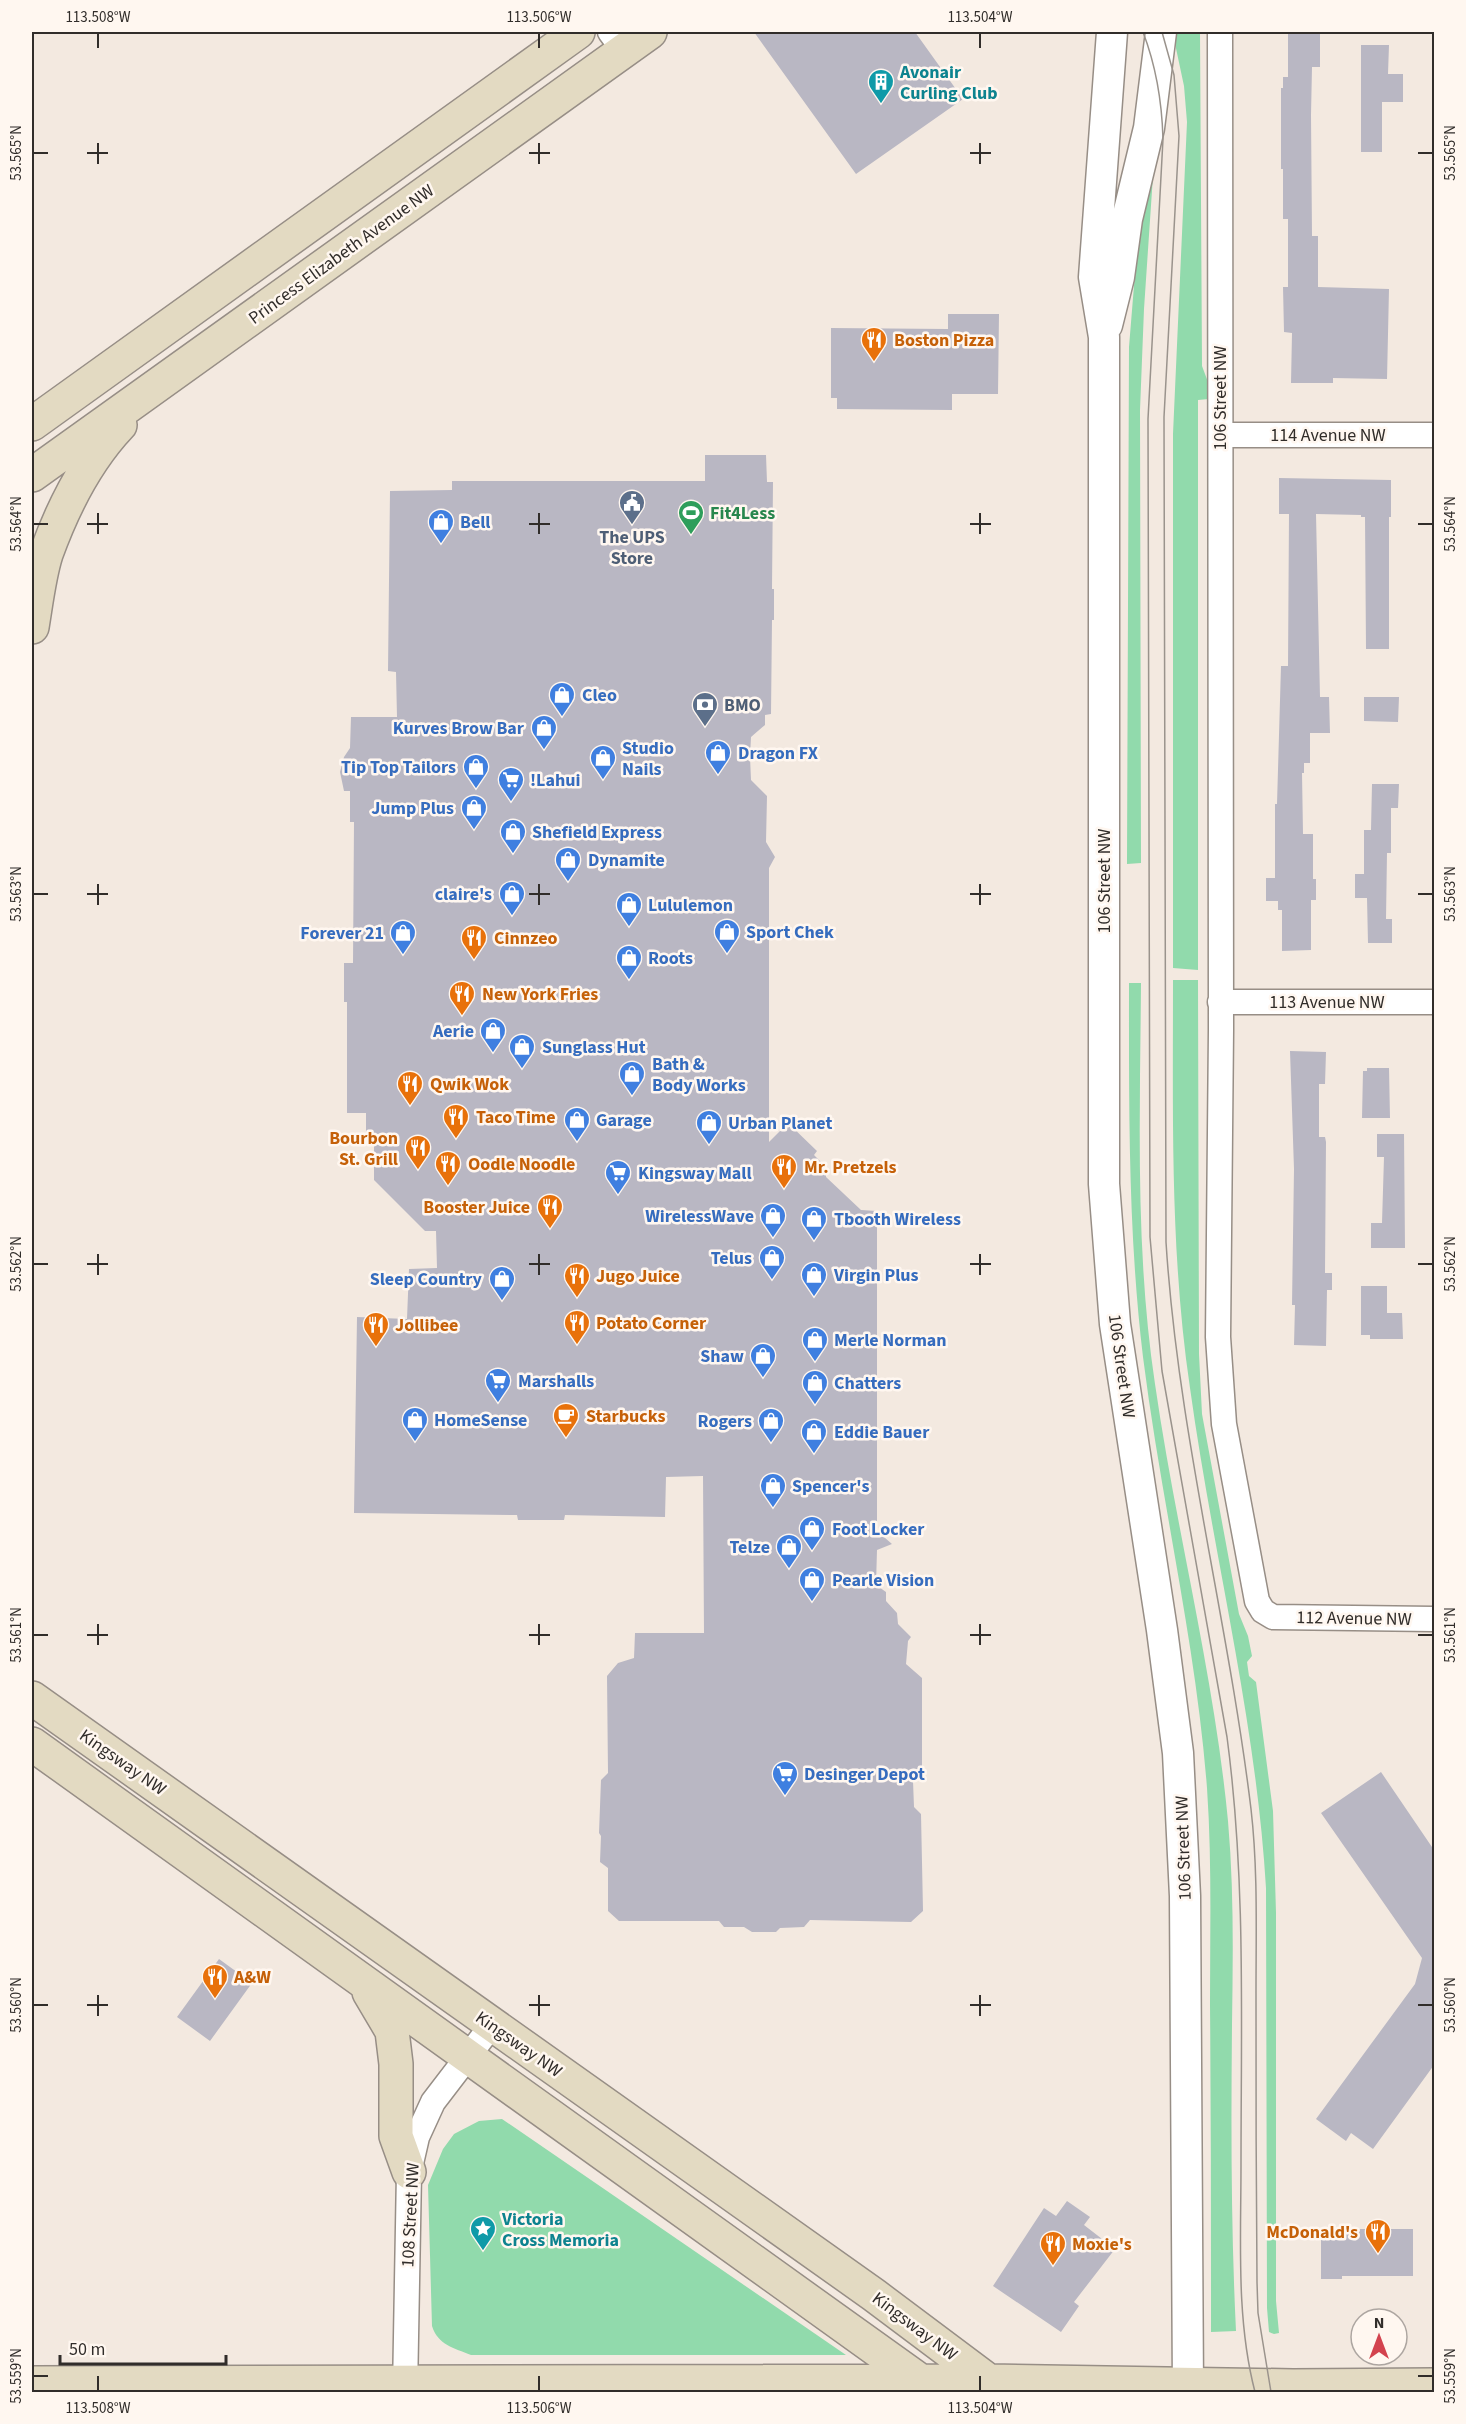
<svg xmlns="http://www.w3.org/2000/svg" width="1466" height="2424" font-family="'Source Sans 3',sans-serif">
  <style>
    .green { fill: #91daac }
    .building { fill: #b9b7c3 }
    .lines { fill: none; stroke-linecap: round; stroke-linejoin: round }
    .minor-casing { stroke: #978e86; stroke-width: 27 }
    .tertiary-casing { stroke: #978e86; stroke-width: 33 }
    .secondary-casing { stroke: #978e86; stroke-width: 36 }
    .minor { stroke: #fff; stroke-width: 24 }
    .tertiary { stroke: #fff; stroke-width: 30 }
    .secondary { stroke: #e3dac2; stroke-width: 33 }
    .tram { stroke: #9a938c; stroke-width: 1.5 }
    .ticks { fill: none; stroke: #312d2a; stroke-width: 2 }
    .labels { text-anchor: middle; stroke-width: 5; stroke-linejoin: round; paint-order: stroke }
    .culture-label { font-size: 18px; font-weight: bold; fill: #0d838f; stroke: #fff7f0; text-anchor: start }
    .street-label { font-size: 18px; fill: #312d2a; stroke: #fff7f0 }
    .food-label { font-size: 18px; font-weight: bold; fill: #c56008; stroke: #fff7f0; text-anchor: start }
    .leisure-label { font-size: 18px; font-weight: bold; fill: #27864d; stroke: #fff7f0; text-anchor: start }
    .shop-label { font-size: 18px; font-weight: bold; fill: #366cbe; stroke: #fff7f0; text-anchor: start }
    .service-label { font-size: 18px; font-weight: bold; fill: #4e5e75; stroke: #fff7f0 }
    .neatline { fill: none; stroke: #312d2a; stroke-width: 2 }
    .ticks-label { font-size: 15px; text-anchor: middle; fill: #312d2a }
  </style>
  <rect width="100%" height="100%" fill="#f3e9e0"/>
  <path class="green" d="M1175,32H1200L1202,366L1208,382L1209,399L1198,400V970L1173,968V434L1187,122L1184,86L1174,39Z
    M1154,161L1144,309L1140,410L1141,863L1127,864L1129,347L1137,249Z
    M1173,980H1198L1199,1354L1202,1414L1239,1614L1248,1636L1252,1656L1247,1662L1249,1676L1256,1682L1273,1811L1276,1913V2301L1279,2333L1274,2334L1269,2332L1267,2308L1266,1888C1256,1719 1213,1555 1190,1388C1170,1253 1173,1117 1173,980Z
    M1129,983H1141C1140,1117 1135,1251 1155,1384C1176,1530 1214,1674 1228,1821C1234,1889 1233,1957 1232,2025C1231,2127 1231,2229 1236,2331L1211,2332C1211,2223 1211,2114 1210,2005C1210,1933 1212,1860 1207,1788C1196,1643 1161,1501 1143,1357C1128,1232 1129,1108 1129,983Z
    M502,2119L846,2355H471C454,2348 438,2345 432,2326L428,2185L443,2149L454,2134L479,2121Z"/>
  <path class="building" d="M754,32H915L963,99L856,174Z
    M1288,32H1320V67H1312L1311,115L1312,236H1318V287L1389,289L1387,379L1333,378V383H1291L1292,333L1284,332L1283,287H1288V219H1283V169H1281V88H1283V77H1288Z
    M1361,45H1389L1388,74H1403V102H1382V152H1361Z
    M948,314H999L998,394H952V410L837,409V398H831V328L948,329Z
    M705,455H766L767,482H773L772,589H774V620H772L771,714L765,715V725L751,737L750,757L751,780L767,796L766,842L775,857L769,868V1142L788,1123L817,1151L814,1155L826,1167V1177L861,1210L877,1211V1531L892,1544L877,1550L876,1585L886,1592V1601L897,1613L898,1624L911,1637L908,1641L906,1664L922,1678V1773L913,1781L914,1807L921,1814L923,1911L911,1922L810,1920L804,1927L780,1928L776,1932H752L744,1927H724L719,1921H619L608,1911V1868L600,1862L601,1836L599,1833L601,1780L608,1773L607,1676L618,1663L634,1658L635,1633H704L703,1476L666,1477L665,1517L565,1515L564,1520H518L517,1515L354,1513L357,1317L407,1319L409,1269L437,1268L436,1231H425L374,1180V1138H366V1113H347V1002H344V963H353L354,822H350V791H344L340,772L344,757L350,748L351,717H397L396,672L388,671L390,491L452,490V481H705Z
    M1279,478L1391,480V517H1389V649H1366L1365,517H1361V515L1316,514L1320,697H1329L1330,733H1310V763H1304V773H1302L1303,834H1313V879H1316V900H1311V950L1282,951V910H1278V901H1266V878H1275V804H1277L1281,666H1288L1289,514H1279Z
    M1364,697H1399L1398,722L1364,721Z
    M1372,784H1399L1398,808H1391V853H1387L1386,919H1392V943H1368L1367,898H1355V874H1364V830H1371Z
    M1290,1051L1326,1052L1325,1084H1319V1137H1325L1326,1142L1325,1273H1332V1290H1327L1326,1346L1294,1345L1295,1305H1292L1294,1169Z
    M1367,1068H1389L1390,1118H1362L1363,1071H1367Z
    M1377,1134H1404L1405,1248H1371V1223H1382L1384,1157H1377Z
    M1361,1286H1387V1313H1402L1403,1339H1370V1335H1361Z
    M1381,1772L1434,1850V2065L1373,2149L1351,2133L1346,2141L1316,2119L1415,1984L1422,1958L1321,1813Z
    M219,1959L252,1983L210,2041L177,2017Z
    M1067,2201L1090,2217L1084,2225L1115,2249L1074,2302L1079,2306L1061,2332L993,2286L1044,2208L1056,2216Z
    M1321,2229H1413V2276H1342V2279H1321Z"/>
  <g class="lines">
    <defs>
      <path id="minor" d="M610,32L624,51
        M1220,32L1221,1030L1218,1337L1224,1424L1257,1601L1263,1611L1273,1617L1434,1619
        M1221,435H1434
        M1220,1002H1434
        M405,2392L409,2172L417,2137L433,2102L492,2025"/>
      <path id="tertiary" d="M1112,32L1094,277L1104,337V1184L1115,1324L1162,1630L1178,1753L1185,1896L1188,2392
        M1107,325L1119,277L1127,219L1149,128L1161,32"/>
      <path id="secondary" d="M32,424L578,32
        M32,475L650,32
        M32,627C36,603 39,576 46,554C63,507 86,461 120,425
        M32,1698L874,2295L994,2385
        M32,1744L926,2385
        M369,1992L392,2031L396,2064V2136L409,2172
        M32,2383L990,2381L1293,2386L1434,2385"/>
    </defs>
    <use href="#minor" class="minor-casing"/>
    <use href="#tertiary" class="tertiary-casing"/>
    <use href="#secondary" class="secondary-casing"/>
    <use href="#minor" class="minor"/>
    <use href="#tertiary" class="tertiary"/>
    <use href="#secondary" class="secondary"/>
    <path class="tram" d="M1143,32C1156,66 1162,103 1163,139L1148,419L1150,1237L1162,1371L1227,1737C1246,1879 1241,2023 1241,2165C1241,2240 1236,2319 1255,2392
      M1162,32L1174,75L1179,136L1164,417L1166,1242C1178,1433 1228,1619 1251,1809C1258,1869 1256,1932 1256,1993C1256,2089 1256,2186 1257,2282L1258,2313L1271,2392"/>
  </g>
  <path class="ticks" d="M98,33V48M539,33V48M980,33V48M98,143V164M539,143V164M980,143V164M33,153H48M87,153H108M529,153H550M970,153H991M1418,153H1433M98,513V534M539,513V534M980,513V534M33,524H48M87,524H108M529,524H550M970,524H991M1418,524H1433M98,884V905M539,884V905M980,884V905M33,894H48M87,894H108M529,894H550M970,894H991M1418,894H1433M98,1254V1275M539,1254V1275M980,1254V1275M33,1264H48M87,1264H108M529,1264H550M970,1264H991M1418,1264H1433M98,1624V1645M539,1624V1645M980,1624V1645M33,1635H48M87,1635H108M529,1635H550M970,1635H991M1418,1635H1433M98,1995V2016M539,1995V2016M980,1995V2016M33,2005H48M87,2005H108M529,2005H550M970,2005H991M1418,2005H1433M33,2376H48M98,2376V2391M539,2376V2391M980,2376V2391M1418,2376H1433"/>
  <defs>
    <symbol id="building-pin" viewBox="-11 -11 22 30"><path d="M0 17L-7.5 6A9.5 9.5 0 1 1 7.5 6Z" fill="#0f9aa8" stroke="#fff7f0"/><path d="M-4-6H4V6H1V3H-1V6H-4ZM-2.5-4.3h1.7v1.8h-1.7ZM.8-4.3h1.7v1.8H.8ZM-2.5-1h1.7V.8h-1.7ZM.8-1h1.7V.8H.8Z" fill="#fff"/></symbol>
    <symbol id="restaurant-pin" viewBox="-11 -11 22 30"><path d="M0 17L-7.5 6A9.5 9.5 0 1 1 7.5 6Z" fill="#e8710a" stroke="#fff7f0"/><path d="M-5-6h1v4h1v-4h1v4h1v-4h1v5L-1.5 .5V6h-2V.5L-5-1ZM5-6V6H3V1.5H1.5Q1.5-4 5-6Z" fill="#fff"/></symbol>
    <symbol id="civic-pin" viewBox="-11 -11 22 30"><path d="M0 17L-7.5 6A9.5 9.5 0 1 1 7.5 6Z" fill="#5c6f8a" stroke="#fff7f0"/><path d="M-.6-6.5H3V-4.5H.6V-3L4-1V1h2V6H-6V1h2V-1L-.6-3ZM-1.2 2.5V6h2.4V2.5Z" fill="#fff"/></symbol>
    <symbol id="stadium-pin" viewBox="-11 -11 22 30"><path d="M0 17L-7.5 6A9.5 9.5 0 1 1 7.5 6Z" fill="#2e9e5b" stroke="#fff7f0"/><path d="M0-5a6.5 5 0 1 0 0 10a6.5 5 0 1 0 0-10ZM-3.5-1.8h7v3.6h-7Z" fill="#fff"/></symbol>
    <symbol id="shop-pin" viewBox="-11 -11 22 30"><path d="M0 17L-7.5 6A9.5 9.5 0 1 1 7.5 6Z" fill="#3f7fe0" stroke="#fff7f0"/><path d="M-5-2.5h2.3a2.7 3.5 0 0 1 5.4 0H5L5.5 6h-11ZM-1.5-2.5h3a1.5 2.3 0 0 0-3 0Z" fill="#fff"/></symbol>
    <symbol id="bank-pin" viewBox="-11 -11 22 30"><path d="M0 17L-7.5 6A9.5 9.5 0 1 1 7.5 6Z" fill="#5c6f8a" stroke="#fff7f0"/><path d="M-6-4H6V4H-6ZM0-2.3a2.3 2.3 0 1 0 0 4.6a2.3 2.3 0 1 0 0-4.6Z" fill="#fff"/></symbol>
    <symbol id="supermarket-pin" viewBox="-11 -11 22 30"><path d="M0 17L-7.5 6A9.5 9.5 0 1 1 7.5 6Z" fill="#3f7fe0" stroke="#fff7f0"/><path d="M-6-5.5h2.5l.6 2H6L4.5 2H-2.5L-4.4-4H-6ZM-1.5 3.2a1.3 1.3 0 1 0 .1 0ZM3 3.2a1.3 1.3 0 1 0 .1 0Z" fill="#fff"/></symbol>
    <symbol id="cafe-pin" viewBox="-11 -11 22 30"><path d="M0 17L-7.5 6A9.5 9.5 0 1 1 7.5 6Z" fill="#e8710a" stroke="#fff7f0"/><path d="M-5.5-4.5H6V0H3Q3 3.5 0 3.5H-2.5Q-5.5 3.5-5.5 0ZM3-3.2v2h1.7v-2ZM-6 4.5H4V6H-6Z" fill="#fff"/></symbol>
    <symbol id="sight-pin" viewBox="-11 -11 22 30"><path d="M0 17L-7.5 6A9.5 9.5 0 1 1 7.5 6Z" fill="#0f9aa8" stroke="#fff7f0"/><path d="M0-6L1.8-2.2L6-1.7L2.9 1.2L3.7 5.4L0 3.3L-3.7 5.4L-2.9 1.2L-6-1.7L-1.8-2.2Z" fill="#fff"/></symbol>
  </defs>
  <g fill-rule="evenodd">
    <use href="#building-pin" x="866" y="67" width="30" height="40"/>
    <use href="#restaurant-pin" x="859" y="325" width="30" height="40"/>
    <use href="#civic-pin" x="617" y="488" width="30" height="40"/>
    <use href="#stadium-pin" x="676" y="498" width="30" height="40"/>
    <use href="#shop-pin" x="426" y="507" width="30" height="40"/>
    <use href="#shop-pin" x="547" y="680" width="30" height="40"/>
    <use href="#bank-pin" x="690" y="690" width="30" height="40"/>
    <use href="#shop-pin" x="529" y="713" width="30" height="40"/>
    <use href="#shop-pin" x="703" y="738" width="30" height="40"/>
    <use href="#shop-pin" x="588" y="743" width="30" height="40"/>
    <use href="#shop-pin" x="461" y="752" width="30" height="40"/>
    <use href="#supermarket-pin" x="496" y="765" width="30" height="40"/>
    <use href="#shop-pin" x="459" y="793" width="30" height="40"/>
    <use href="#shop-pin" x="498" y="817" width="30" height="40"/>
    <use href="#shop-pin" x="553" y="845" width="30" height="40"/>
    <use href="#shop-pin" x="497" y="879" width="30" height="40"/>
    <use href="#shop-pin" x="614" y="890" width="30" height="40"/>
    <use href="#shop-pin" x="712" y="917" width="30" height="40"/>
    <use href="#shop-pin" x="388" y="918" width="30" height="40"/>
    <use href="#restaurant-pin" x="459" y="923" width="30" height="40"/>
    <use href="#shop-pin" x="614" y="943" width="30" height="40"/>
    <use href="#restaurant-pin" x="447" y="979" width="30" height="40"/>
    <use href="#shop-pin" x="478" y="1016" width="30" height="40"/>
    <use href="#shop-pin" x="507" y="1032" width="30" height="40"/>
    <use href="#shop-pin" x="617" y="1059" width="30" height="40"/>
    <use href="#restaurant-pin" x="395" y="1069" width="30" height="40"/>
    <use href="#restaurant-pin" x="441" y="1102" width="30" height="40"/>
    <use href="#shop-pin" x="562" y="1105" width="30" height="40"/>
    <use href="#shop-pin" x="694" y="1108" width="30" height="40"/>
    <use href="#restaurant-pin" x="403" y="1133" width="30" height="40"/>
    <use href="#restaurant-pin" x="433" y="1149" width="30" height="40"/>
    <use href="#restaurant-pin" x="769" y="1152" width="30" height="40"/>
    <use href="#supermarket-pin" x="603" y="1158" width="30" height="40"/>
    <use href="#restaurant-pin" x="535" y="1192" width="30" height="40"/>
    <use href="#shop-pin" x="758" y="1201" width="30" height="40"/>
    <use href="#shop-pin" x="799" y="1204" width="30" height="40"/>
    <use href="#shop-pin" x="757" y="1243" width="30" height="40"/>
    <use href="#shop-pin" x="799" y="1260" width="30" height="40"/>
    <use href="#restaurant-pin" x="562" y="1261" width="30" height="40"/>
    <use href="#shop-pin" x="487" y="1264" width="30" height="40"/>
    <use href="#restaurant-pin" x="562" y="1308" width="30" height="40"/>
    <use href="#restaurant-pin" x="361" y="1310" width="30" height="40"/>
    <use href="#shop-pin" x="800" y="1325" width="30" height="40"/>
    <use href="#shop-pin" x="748" y="1341" width="30" height="40"/>
    <use href="#supermarket-pin" x="483" y="1366" width="30" height="40"/>
    <use href="#shop-pin" x="800" y="1368" width="30" height="40"/>
    <use href="#cafe-pin" x="551" y="1401" width="30" height="40"/>
    <use href="#shop-pin" x="400" y="1405" width="30" height="40"/>
    <use href="#shop-pin" x="756" y="1406" width="30" height="40"/>
    <use href="#shop-pin" x="799" y="1417" width="30" height="40"/>
    <use href="#shop-pin" x="758" y="1471" width="30" height="40"/>
    <use href="#shop-pin" x="797" y="1514" width="30" height="40"/>
    <use href="#shop-pin" x="774" y="1532" width="30" height="40"/>
    <use href="#shop-pin" x="797" y="1565" width="30" height="40"/>
    <use href="#supermarket-pin" x="770" y="1759" width="30" height="40"/>
    <use href="#restaurant-pin" x="200" y="1962" width="30" height="40"/>
    <use href="#sight-pin" x="468" y="2214" width="30" height="40"/>
    <use href="#restaurant-pin" x="1363" y="2217" width="30" height="40"/>
    <use href="#restaurant-pin" x="1038" y="2229" width="30" height="40"/>
  </g>
  <g class="labels">
    <g class="culture-label">
      <text x="900" y="78">Avonair<tspan x="900" dy="21">Curling Club</tspan></text>
      <text x="502" y="2225">Victoria<tspan x="502" dy="21">Cross Memoria</tspan></text>
    </g>
    <g class="street-label">
      <text transform="translate(341 254) rotate(-36)" y="6">Princess Elizabeth Avenue NW</text>
      <text transform="translate(1220 398) rotate(-90)" y="6">106 Street NW</text>
      <text x="1328" y="441">114 Avenue NW</text>
      <text transform="translate(1104 881) rotate(-90)" y="6">106 Street NW</text>
      <text x="1327" y="1008">113 Avenue NW</text>
      <text transform="translate(1122 1366) rotate(82)" y="6">106 Street NW</text>
      <text transform="translate(1354 1618) rotate(1)" y="6">112 Avenue NW</text>
      <text transform="translate(123 1762) rotate(35)" y="6">Kingsway NW</text>
      <text transform="translate(1183 1848) rotate(-92)" y="6">106 Street NW</text>
      <text transform="translate(519 2044) rotate(35)" y="6">Kingsway NW</text>
      <text transform="translate(410 2215) rotate(-87)" y="6">108 Street NW</text>
      <text transform="translate(915 2326) rotate(37)" y="6">Kingsway NW</text>
    </g>
    <g class="food-label">
      <text x="894" y="346">Boston Pizza</text>
      <text x="494" y="944">Cinnzeo</text>
      <text x="482" y="1000">New York Fries</text>
      <text x="430" y="1090">Qwik Wok</text>
      <text x="476" y="1123">Taco Time</text>
      <text x="398" y="1144" text-anchor="end">Bourbon<tspan x="398" dy="21">St. Grill</tspan></text>
      <text x="468" y="1170">Oodle Noodle</text>
      <text x="804" y="1173">Mr. Pretzels</text>
      <text x="530" y="1213" text-anchor="end">Booster Juice</text>
      <text x="596" y="1282">Jugo Juice</text>
      <text x="596" y="1329">Potato Corner</text>
      <text x="395" y="1331">Jollibee</text>
      <text x="586" y="1422">Starbucks</text>
      <text x="234" y="1983">A&amp;W</text>
      <text x="1358" y="2238" text-anchor="end">McDonald's</text>
      <text x="1072" y="2250">Moxie's</text>
    </g>
    <g class="leisure-label">
      <text x="710" y="519">Fit4Less</text>
    </g>
    <g class="shop-label">
      <text x="460" y="528">Bell</text>
      <text x="582" y="701">Cleo</text>
      <text x="524" y="734" text-anchor="end">Kurves Brow Bar</text>
      <text x="622" y="754">Studio<tspan x="622" dy="21">Nails</tspan></text>
      <text x="738" y="759">Dragon FX</text>
      <text x="456" y="773" text-anchor="end">Tip Top Tailors</text>
      <text x="530" y="786">!Lahui</text>
      <text x="454" y="814" text-anchor="end">Jump Plus</text>
      <text x="532" y="838">Shefield Express</text>
      <text x="588" y="866">Dynamite</text>
      <text x="492" y="900" text-anchor="end">claire's</text>
      <text x="648" y="911">Lululemon</text>
      <text x="746" y="938">Sport Chek</text>
      <text x="384" y="939" text-anchor="end">Forever 21</text>
      <text x="648" y="964">Roots</text>
      <text x="474" y="1037" text-anchor="end">Aerie</text>
      <text x="542" y="1053">Sunglass Hut</text>
      <text x="652" y="1070">Bath &amp;<tspan x="652" dy="21">Body Works</tspan></text>
      <text x="596" y="1126">Garage</text>
      <text x="728" y="1129">Urban Planet</text>
      <text x="638" y="1179">Kingsway Mall</text>
      <text x="754" y="1222" text-anchor="end">WirelessWave</text>
      <text x="834" y="1225">Tbooth Wireless</text>
      <text x="752" y="1264" text-anchor="end">Telus</text>
      <text x="834" y="1281">Virgin Plus</text>
      <text x="482" y="1285" text-anchor="end">Sleep Country</text>
      <text x="834" y="1346">Merle Norman</text>
      <text x="744" y="1362" text-anchor="end">Shaw</text>
      <text x="518" y="1387">Marshalls</text>
      <text x="834" y="1389">Chatters</text>
      <text x="434" y="1426">HomeSense</text>
      <text x="752" y="1427" text-anchor="end">Rogers</text>
      <text x="834" y="1438">Eddie Bauer</text>
      <text x="792" y="1492">Spencer's</text>
      <text x="832" y="1535">Foot Locker</text>
      <text x="770" y="1553" text-anchor="end">Telze</text>
      <text x="832" y="1586">Pearle Vision</text>
      <text x="804" y="1780">Desinger Depot</text>
    </g>
    <g class="service-label">
      <text x="632" y="543">The UPS<tspan x="632" dy="21">Store</tspan></text>
      <text x="724" y="711" text-anchor="start">BMO</text>
    </g>
  </g>
  <rect width="1466" height="2424" fill="none" stroke="#fff7f0" stroke-width="66"/>
  <g transform="translate(1379 2337)"><circle r="28" fill="#fff7f0" stroke="#ada6a1" stroke-width="1.5"/>
  <path d="M0-4.5L10 22L0 15L-10 22Z" fill="#d3434e"/>
  <text y="-9" font-size="16" font-weight="bold" text-anchor="middle" fill="#312d2a">N</text>
  </g>
  <path d="M60 2355v9h166v-9" fill="none" stroke="#312d2a" stroke-width="3"/>
  <text x="69" y="2355" font-size="18" fill="#312d2a" stroke="#fff7f0" stroke-width="4.5" paint-order="stroke">50 m</text>
  <rect x="33" y="33" width="1400" height="2358" class="neatline"/>
  <g class="ticks-label">
    <text x="98" y="22">113.508°W</text>
    <text x="539" y="22">113.506°W</text>
    <text x="980" y="22">113.504°W</text>
    <text transform="translate(16 153) rotate(-90)" y="5">53.565°N</text>
    <text transform="translate(1450 153) rotate(-90)" y="5">53.565°N</text>
    <text transform="translate(16 524) rotate(-90)" y="5">53.564°N</text>
    <text transform="translate(1450 524) rotate(-90)" y="5">53.564°N</text>
    <text transform="translate(16 894) rotate(-90)" y="5">53.563°N</text>
    <text transform="translate(1450 894) rotate(-90)" y="5">53.563°N</text>
    <text transform="translate(16 1264) rotate(-90)" y="5">53.562°N</text>
    <text transform="translate(1450 1264) rotate(-90)" y="5">53.562°N</text>
    <text transform="translate(16 1635) rotate(-90)" y="5">53.561°N</text>
    <text transform="translate(1450 1635) rotate(-90)" y="5">53.561°N</text>
    <text transform="translate(16 2005) rotate(-90)" y="5">53.560°N</text>
    <text transform="translate(1450 2005) rotate(-90)" y="5">53.560°N</text>
    <text transform="translate(16 2376) rotate(-90)" y="5">53.559°N</text>
    <text transform="translate(1450 2376) rotate(-90)" y="5">53.559°N</text>
    <text x="98" y="2413">113.508°W</text>
    <text x="539" y="2413">113.506°W</text>
    <text x="980" y="2413">113.504°W</text>
  </g>
</svg>
